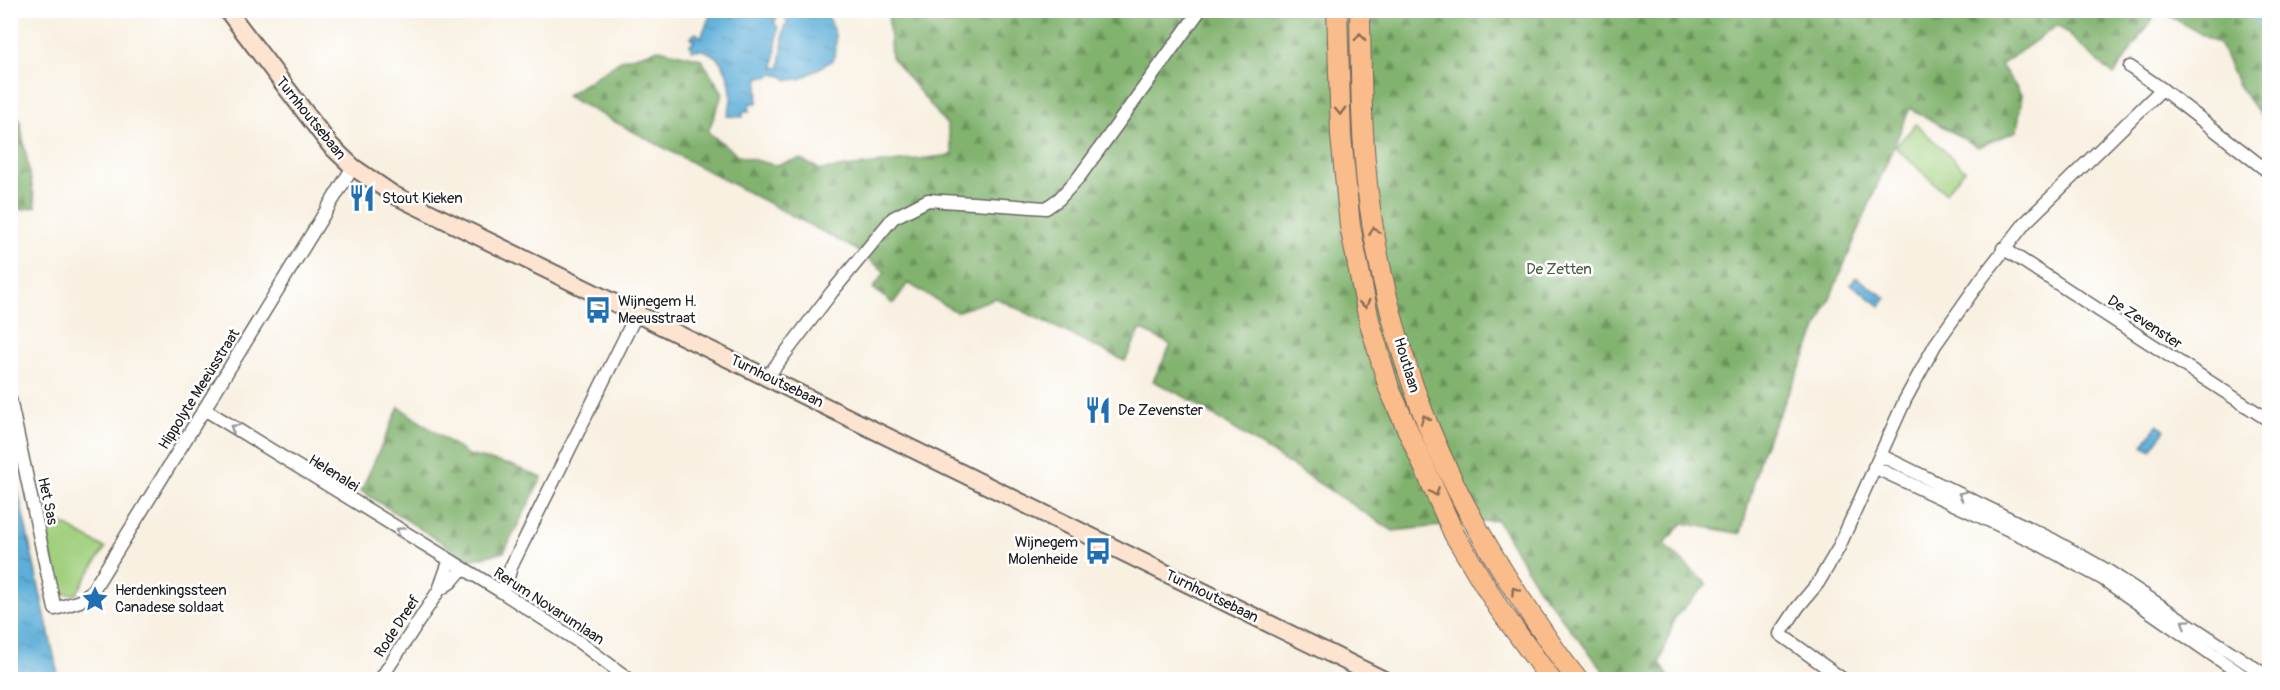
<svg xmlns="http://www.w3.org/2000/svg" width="2280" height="690" font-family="Pangolin,sans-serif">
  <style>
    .forest { fill: url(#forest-firs); stroke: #4e6745; stroke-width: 1.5 }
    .park { fill: #a2d07f; stroke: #5f764e; stroke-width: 1.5 }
    .water { fill: url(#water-ripples); stroke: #3c657a; stroke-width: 1.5 }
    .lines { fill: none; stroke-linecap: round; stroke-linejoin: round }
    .stream { stroke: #5daed8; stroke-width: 4 }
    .street-casing { stroke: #696661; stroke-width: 15 }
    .secondary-casing { stroke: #696661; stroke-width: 20 }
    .primary-casing { stroke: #696661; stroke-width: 22 }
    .street { stroke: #fff; stroke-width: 12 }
    .secondary { stroke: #fde4d0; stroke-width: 16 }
    .primary { stroke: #f9bc8a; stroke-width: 20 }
    .oneway { stroke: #8a6c53 }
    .oneway2 { stroke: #999 }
    .labels { text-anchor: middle; stroke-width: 5; stroke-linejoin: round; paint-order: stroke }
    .street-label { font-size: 15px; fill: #1c1c1c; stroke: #fff }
    .poi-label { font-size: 15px; fill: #1c1c1c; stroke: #fff; text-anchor: start }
    .park-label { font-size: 15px; fill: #4b5b3f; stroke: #fff }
  </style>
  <defs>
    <pattern id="forest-firs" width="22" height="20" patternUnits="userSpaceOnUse" patternTransform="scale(1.5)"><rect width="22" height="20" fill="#81b26e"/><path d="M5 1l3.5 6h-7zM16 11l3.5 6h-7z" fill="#69905a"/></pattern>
    <pattern id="water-ripples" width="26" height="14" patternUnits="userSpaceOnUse" patternTransform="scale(1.5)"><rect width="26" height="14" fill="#5daed8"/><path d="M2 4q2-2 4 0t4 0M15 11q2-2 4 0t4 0" fill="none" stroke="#4c8dae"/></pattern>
  </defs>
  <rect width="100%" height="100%" fill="#fff"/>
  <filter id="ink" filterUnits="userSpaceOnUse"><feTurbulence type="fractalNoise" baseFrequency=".0167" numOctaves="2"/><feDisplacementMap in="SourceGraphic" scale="12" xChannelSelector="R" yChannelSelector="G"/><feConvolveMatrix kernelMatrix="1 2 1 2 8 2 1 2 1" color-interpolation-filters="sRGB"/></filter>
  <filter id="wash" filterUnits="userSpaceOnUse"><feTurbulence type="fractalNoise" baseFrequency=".008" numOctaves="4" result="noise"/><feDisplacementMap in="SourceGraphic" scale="24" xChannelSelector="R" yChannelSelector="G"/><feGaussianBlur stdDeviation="1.35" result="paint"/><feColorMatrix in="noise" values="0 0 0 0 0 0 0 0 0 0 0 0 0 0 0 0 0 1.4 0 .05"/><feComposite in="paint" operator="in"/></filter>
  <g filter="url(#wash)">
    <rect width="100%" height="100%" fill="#f8f0e1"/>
    <path class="forest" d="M888,11H2157L2114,75L2058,25L2001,65L2022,96L2017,131L1978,147L1910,108L1806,355L1761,453L1741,534L1683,523L1664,544L1707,584L1675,617L1660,663L1670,679H1610L1539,589L1497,520L1393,531L1185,397L1153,381L1171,345L1141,329L1125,361L996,298L956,312L908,283L893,304L873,288L885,272L855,249L566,96L621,60L659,49L701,59L723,93L708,132L739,156L775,165L800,159L821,170L953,155L947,125L891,57Z
      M2161,11H2269V117L2262,118L2238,85L2220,45Z
      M19,118L36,207L11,211V119Z
      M399,407L468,455L511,465L542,478L504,552L469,560L361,491Z"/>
    <path class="park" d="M1916,124L1965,170L1945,193L1895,147Z
      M38,506L58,521L105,548L76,594H61Z"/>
    <path class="water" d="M824,10C835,28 839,41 833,60L801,79L788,80L782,76L773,74L766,77H759L757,103H750L749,112H743V117L727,116C738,91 726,46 692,50L690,44L694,42L691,37L696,33L701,37L712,11H779L778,17L774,22L778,28L774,67L780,68L784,27L788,22L784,17L785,11Z
      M1856,277L1886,298L1880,306L1851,284Z
      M2157,425L2165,430L2151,450L2143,445Z
      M11,459L59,679H11Z"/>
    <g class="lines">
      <path class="stream" d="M2236,10L2258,20L2270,36
        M2270,67V76"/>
    </g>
  </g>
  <g filter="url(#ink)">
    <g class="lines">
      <defs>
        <path id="street" d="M2130,67L2162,89
          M2003,248L2270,421
          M768,376L832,292L893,218L928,200L1046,208L1059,199L1079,177L1200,10
          M10,399L55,609L80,601L93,590L353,167
          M204,409L502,592L579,642L630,680
          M1880,455L2053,540L2108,571L2270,678
          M1874,467L2035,542L2103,579L2249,680
          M439,590L451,582L462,569
          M502,592L507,581L511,567L636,315
          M380,680L439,590L449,562
          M1844,680L1780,634L1798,607L1818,583L1838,549L1905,400L1935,345L1982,278L2025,223L2162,89L2270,173"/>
        <path id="secondary" d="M227,10L330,145L353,167L394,195L1384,680"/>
        <path id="primary" d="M1337,10L1341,136L1350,226L1369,320L1389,388L1454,534L1498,607L1551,680
          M1360,10C1361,83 1361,157 1373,228C1397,372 1448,493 1530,613C1545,635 1560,659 1578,680"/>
      </defs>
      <use href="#street" class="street-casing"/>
      <use href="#secondary" class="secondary-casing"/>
      <use href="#primary" class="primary-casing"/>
      <use href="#street" class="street"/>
      <use href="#secondary" class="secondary"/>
      <use href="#primary" class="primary"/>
    </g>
    <defs><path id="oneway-chevron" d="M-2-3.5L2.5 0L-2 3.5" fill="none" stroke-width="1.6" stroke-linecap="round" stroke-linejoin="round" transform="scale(1.5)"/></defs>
    <g class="oneway">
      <use href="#oneway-chevron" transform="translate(1360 37) rotate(-91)"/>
      <use href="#oneway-chevron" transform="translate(1340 111) rotate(88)"/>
      <use href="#oneway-chevron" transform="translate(1374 231) rotate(-100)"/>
      <use href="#oneway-chevron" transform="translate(1365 304) rotate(77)"/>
      <use href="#oneway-chevron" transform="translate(1425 419) rotate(-111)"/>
      <use href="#oneway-chevron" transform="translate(1435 492) rotate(67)"/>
      <use href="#oneway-chevron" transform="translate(1515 591) rotate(-124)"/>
    </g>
    <g class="oneway2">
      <use href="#oneway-chevron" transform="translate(234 428) rotate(-148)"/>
      <use href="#oneway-chevron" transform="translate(1962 495) rotate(-154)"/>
      <use href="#oneway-chevron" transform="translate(400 531) rotate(-148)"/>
      <use href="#oneway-chevron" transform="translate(2185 623) rotate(-146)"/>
    </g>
  </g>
  <defs>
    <symbol id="restaurant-bare" viewBox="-9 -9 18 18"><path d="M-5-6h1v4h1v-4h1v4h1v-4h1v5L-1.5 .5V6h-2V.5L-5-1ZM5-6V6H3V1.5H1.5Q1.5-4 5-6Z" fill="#1f6fb2" stroke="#fff" stroke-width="2.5" paint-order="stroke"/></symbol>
    <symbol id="bus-bare" viewBox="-9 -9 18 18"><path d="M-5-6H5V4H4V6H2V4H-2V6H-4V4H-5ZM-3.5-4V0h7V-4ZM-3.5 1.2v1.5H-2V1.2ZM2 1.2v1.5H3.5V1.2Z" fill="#1f6fb2" stroke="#fff" stroke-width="2.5" paint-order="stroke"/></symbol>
    <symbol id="sight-bare" viewBox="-9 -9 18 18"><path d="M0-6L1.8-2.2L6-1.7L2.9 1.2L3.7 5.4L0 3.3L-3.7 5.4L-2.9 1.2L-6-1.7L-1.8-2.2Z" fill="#1f6fb2" stroke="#fff" stroke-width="2.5" paint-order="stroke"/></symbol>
  </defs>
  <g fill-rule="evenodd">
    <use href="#restaurant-bare" x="343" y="179" width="38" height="38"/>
    <use href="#bus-bare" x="579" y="291" width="38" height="38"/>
    <use href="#restaurant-bare" x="1079" y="391" width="38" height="38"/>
    <use href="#bus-bare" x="1079" y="532" width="38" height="38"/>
    <use href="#sight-bare" x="76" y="580" width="38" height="38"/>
  </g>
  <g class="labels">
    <g class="street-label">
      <text transform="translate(311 118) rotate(51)" y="5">Turnhoutsebaan</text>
      <text transform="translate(2145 322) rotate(33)" y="5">De Zevenster</text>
      <text transform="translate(1407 365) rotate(73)" y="5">Houtlaan</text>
      <text transform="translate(777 381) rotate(26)" y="5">Turnhoutsebaan</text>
      <text transform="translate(199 389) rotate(-58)" y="5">Hippolyte Meeùsstraat</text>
      <text transform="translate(334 473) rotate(32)" y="5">Helenalei</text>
      <text transform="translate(48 501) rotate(78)" y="5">Het Sas</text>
      <text transform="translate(1212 596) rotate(26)" y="5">Turnhoutsebaan</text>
      <text transform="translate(549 606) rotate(33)" y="5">Rerum Novarumlaan</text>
      <text transform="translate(397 626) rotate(-57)" y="5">Rode Dreef</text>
    </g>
    <g class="poi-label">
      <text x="382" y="203">Stout Kieken</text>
      <text x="618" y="306">Wijnegem H.<tspan x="618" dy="17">Meeusstraat</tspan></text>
      <text x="1118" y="415">De Zevenster</text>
      <text x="1078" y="547" text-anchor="end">Wijnegem<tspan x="1078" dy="17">Molenheide</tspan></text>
      <text x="115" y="595">Herdenkingssteen<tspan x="115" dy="17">Canadese soldaat</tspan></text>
    </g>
    <g class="park-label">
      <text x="1559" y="274">De Zetten</text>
    </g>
  </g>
  <rect width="2280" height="690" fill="none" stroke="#fff" stroke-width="36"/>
</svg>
